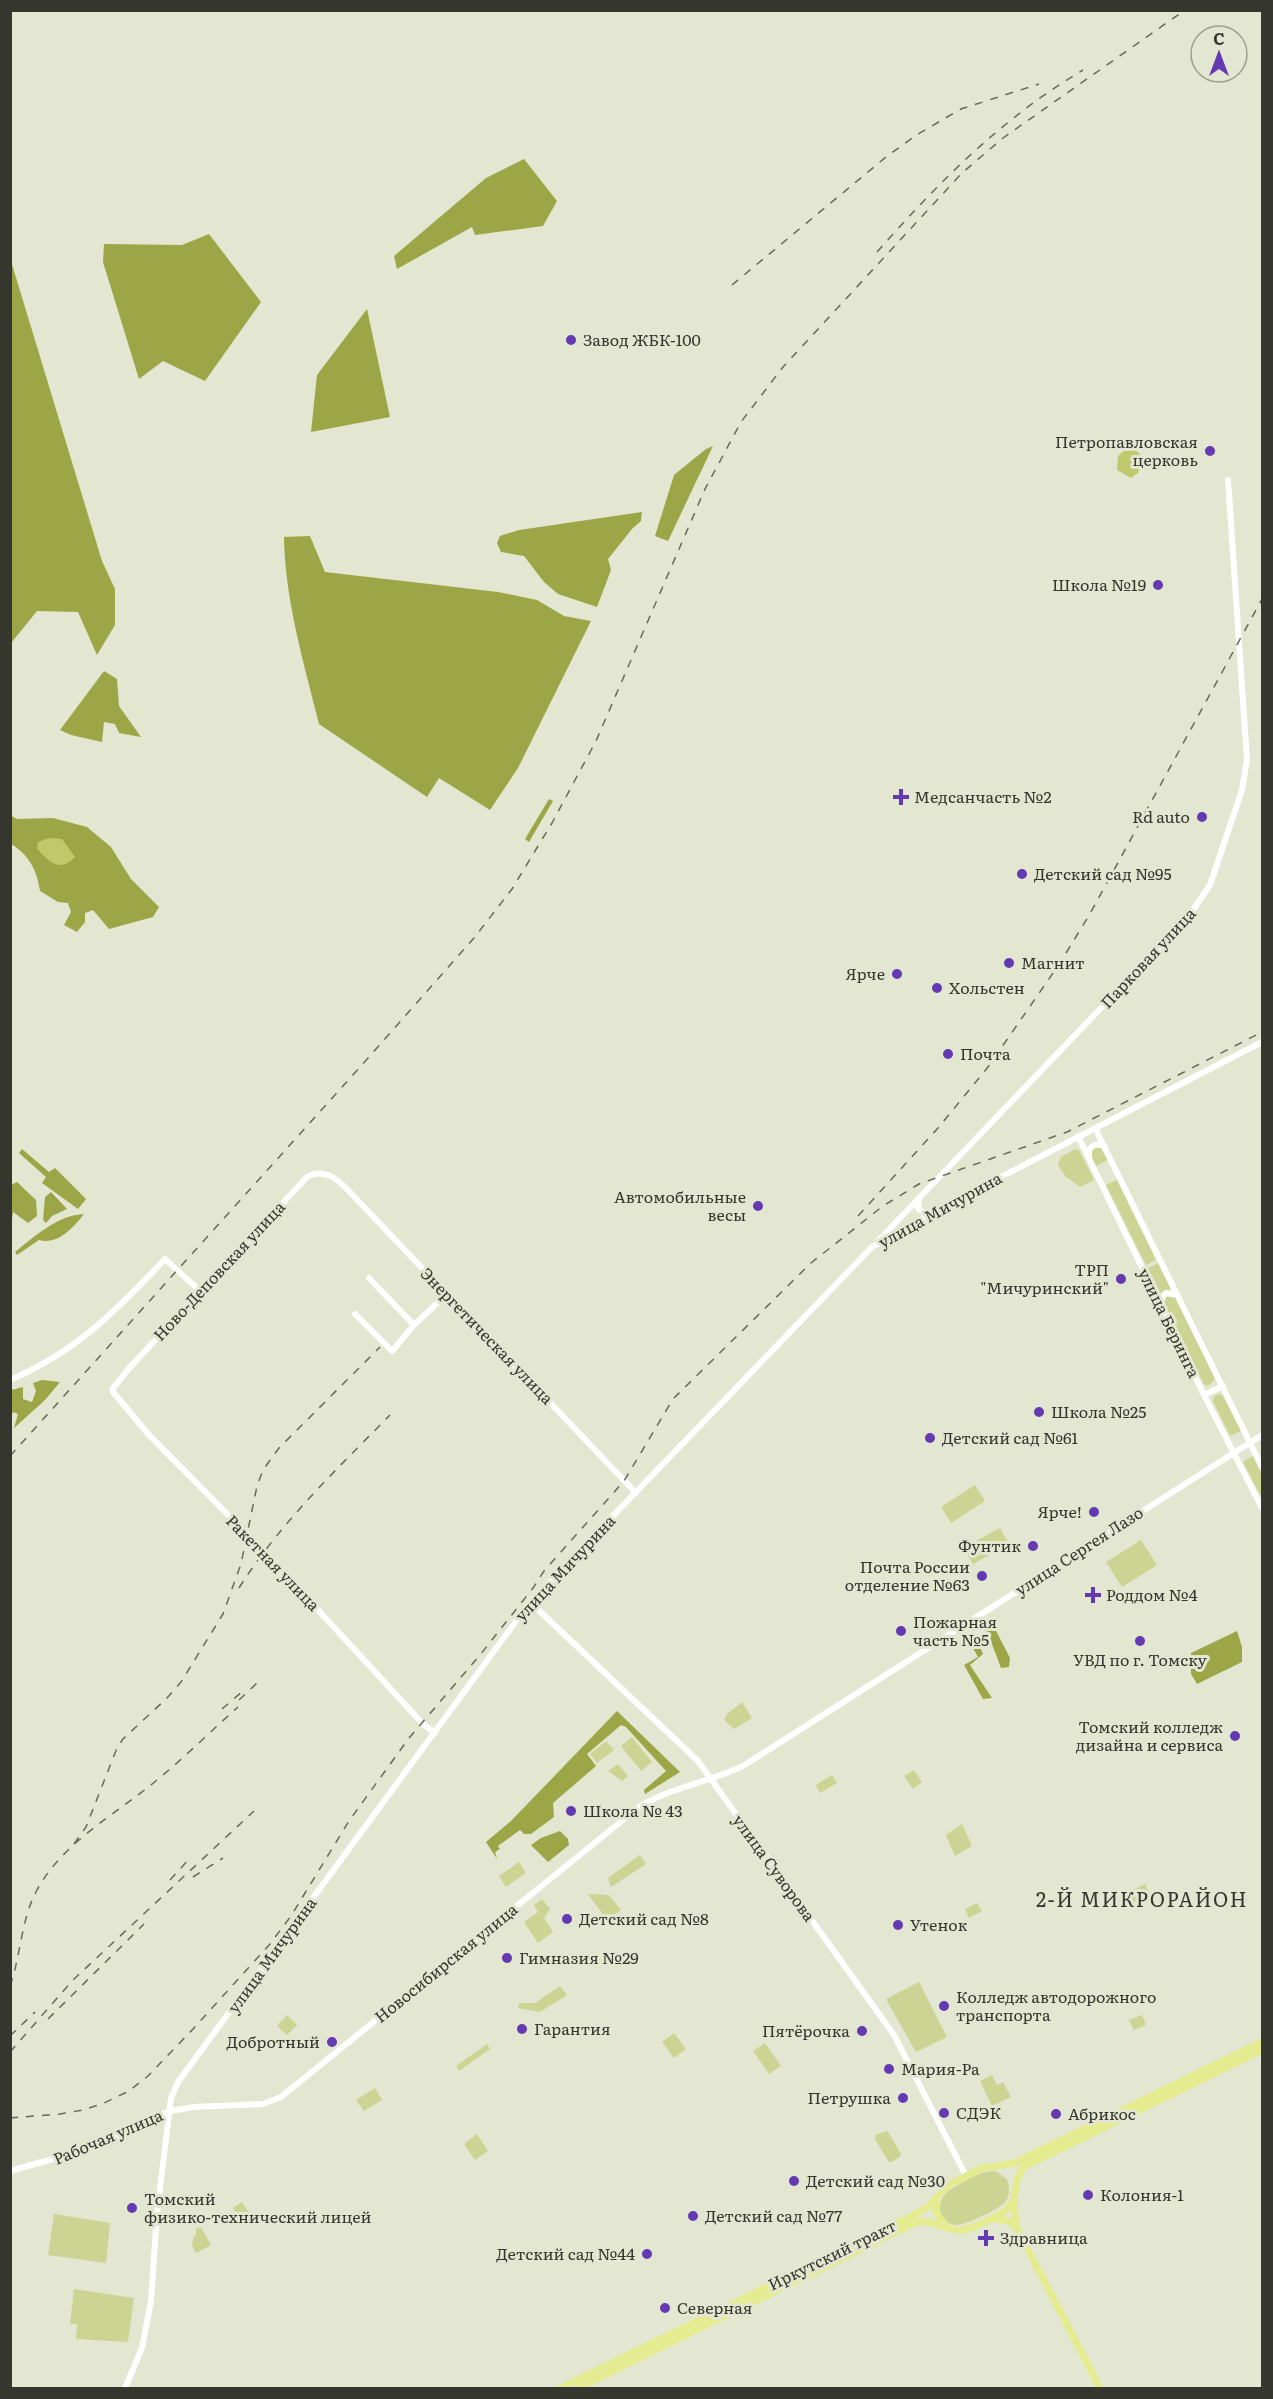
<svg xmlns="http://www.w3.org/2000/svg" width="1273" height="2399" font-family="Literata,serif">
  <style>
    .green { fill: #ccd493 }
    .forest { fill: #9da647 }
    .water { fill: #bfc96b }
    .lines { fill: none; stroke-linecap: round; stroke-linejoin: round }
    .secondary { stroke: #fff; stroke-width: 6 }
    .primary { stroke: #e5ec90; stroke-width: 7 }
    .rail { stroke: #67695d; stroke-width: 1.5; stroke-dasharray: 8 8; stroke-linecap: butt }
    .poi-dot { fill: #633ab2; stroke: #e3e6d0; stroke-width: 2 }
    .labels { text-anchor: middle; stroke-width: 6; stroke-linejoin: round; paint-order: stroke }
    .poi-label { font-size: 16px; fill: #35362e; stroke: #e3e6d0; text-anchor: start }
    .street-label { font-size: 16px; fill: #35362e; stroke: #e3e6d0 }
    .quarter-label { font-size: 20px; letter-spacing: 1.5px; fill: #35362e; stroke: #e3e6d0 }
  </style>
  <rect width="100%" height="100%" fill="#e3e6d0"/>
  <path class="green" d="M1100,1147L1108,1160L1096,1166L1091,1156L1092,1149Z
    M1075,1149L1079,1150L1094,1180L1080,1187L1065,1176L1058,1165L1061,1157Z
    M1117,1180L1156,1260L1146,1265L1106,1185Z
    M1158,1263L1171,1289L1161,1294L1148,1268Z
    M1170,1295L1175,1296L1215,1379L1208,1386L1204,1384L1164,1302L1166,1297Z
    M1219,1394L1223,1396L1241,1431L1230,1436L1213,1401L1214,1396Z
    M1253,1456L1262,1475V1498L1243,1462Z
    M975,1485L985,1501L951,1523L941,1507Z
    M1000,1528L1009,1544L973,1564L963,1548Z
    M1141,1540L1157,1565L1122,1587L1106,1562Z
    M742,1702L752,1718L734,1729L724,1720L727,1714Z
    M632,1737L652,1762L641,1771L621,1746Z
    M606,1741L614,1750L597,1763L590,1754Z
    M618,1764L628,1776L622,1781L608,1771Z
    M914,1770L922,1782L913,1789L904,1776Z
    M832,1775L837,1783L820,1793L816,1785Z
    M962,1824L972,1846L955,1856L946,1835Z
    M640,1855L646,1864L611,1887L608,1878Z
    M519,1862L526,1873L506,1887L499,1876Z
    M1145,1884L1150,1894L1126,1906L1121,1896Z
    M588,1894L609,1895L621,1910L607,1920Z
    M542,1899L550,1909L544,1918L553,1932L538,1943L524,1922L538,1912L534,1905Z
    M977,1903L982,1911L969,1918L965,1909Z
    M919,1982L947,2037L916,2052L886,1999Z
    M560,1986L567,1995L540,2012L518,2008L519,2003H535Z
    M287,2015L297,2025L287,2035L277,2026Z
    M1142,2015L1146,2025L1134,2030L1129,2020Z
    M674,2033L686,2049L674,2058L662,2042Z
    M765,2043L781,2066L769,2074L753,2051Z
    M487,2044L490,2049L459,2071L456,2066Z
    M992,2075L997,2085L1003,2082L1011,2097L992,2106L980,2081Z
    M375,2088L382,2100L364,2111L356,2100Z
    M886,2131L888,2132L901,2154L900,2157L891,2162L888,2161L875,2139L876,2135Z
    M477,2134L488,2151L475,2160L464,2144Z
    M995,2171L1007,2179C1009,2187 1011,2194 1005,2202C999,2209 965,2226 955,2225C933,2221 937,2196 953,2188C967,2180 980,2171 995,2171Z
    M242,2202L249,2213L240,2219L233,2208Z
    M54,2214L110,2223L106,2263L48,2255Z
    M201,2227L211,2245L196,2253L192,2246L193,2238L196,2235V2229Z
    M74,2289L134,2298L128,2342L76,2339L77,2324H70Z"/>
  <path class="forest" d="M524,159L557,201L543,226L475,235L472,227L397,269L394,256L486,178Z
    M209,234L261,302L205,381L163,361L139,379L103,262L104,244L182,245Z
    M11,261L102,561L115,589V625L97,655L78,612L37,611L12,642L11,641Z
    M367,309L390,417L311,432L317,375Z
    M713,446L668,541L655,536L674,475L706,449Z
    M642,512L641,521L632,529L608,559L611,570L597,607L558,594L544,582L524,556L501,552L497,543L500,536L519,530Z
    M310,536L325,572L498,592L537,600L564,616L591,621L518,768L490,810L439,778L427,797L319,724C304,663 285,601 284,537Z
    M104,671L117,679L119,706L141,737L119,733L115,724L104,722L102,742L71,735L60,730Z
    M549,799L553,801L529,842L525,839Z
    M10,815L17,819L53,818L87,827L111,847L131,879L159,907L153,917L109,929L93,910L85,913V922L77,932L64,925L71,912L68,903L58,902L40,891C37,870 29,855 11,844Z
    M22,1149L49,1172L55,1168L86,1199L78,1209L42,1183L46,1177L19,1153Z
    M17,1182L36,1200L37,1216L28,1223L13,1212L11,1226V1185Z
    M51,1192L67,1209L52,1216L46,1223L43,1220L45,1197Z
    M84,1214C73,1228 58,1245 39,1240L17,1255L15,1252C35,1236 58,1215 84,1214Z
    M42,1380L60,1382L45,1400L14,1428L18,1414L13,1412L11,1418V1390L23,1387V1399L32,1402L36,1391L33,1383Z
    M993,1625L1010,1658L1009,1667L1001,1668L987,1631Z
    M1237,1631L1242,1647V1662L1197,1684L1191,1674V1653Z
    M979,1644L983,1654L970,1665L992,1698L983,1699L964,1665L978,1657L973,1648Z
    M617,1711L680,1772L645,1794L644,1790L666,1771L626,1727L621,1725L587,1754L596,1766L553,1803L554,1817L531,1834H524L520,1830L498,1846L500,1849L495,1852L497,1859L486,1842L511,1821Z
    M560,1831L568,1839L569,1845L548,1862L531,1845L541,1838Z"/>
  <path class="water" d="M1127,448C1135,448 1139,452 1143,459L1138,473L1131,478L1117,470L1118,456Z
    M49,838L62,839L75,857C60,873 48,862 37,848L38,842Z"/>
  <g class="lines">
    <path class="secondary" d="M1095,1128L1262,1467
      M1078,1136L1204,1395L1262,1508
      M1089,1157V1150C1093,1144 1099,1143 1105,1147
      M919,1198L918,1209L927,1214
      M879,1240L1189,916L1210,885L1242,790L1247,760L1228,480
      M369,1278L414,1325L446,1295
      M1161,1303L1163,1296L1166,1293L1177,1295
      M355,1314L392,1351L414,1325
      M10,1380C76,1352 117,1310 165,1259L200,1291
      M1204,1395L1223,1386
      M530,1602L698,1761L894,2035L966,2176
      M435,1733L422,1723L264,1551L149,1435L113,1392V1388L132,1365L307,1177C331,1163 349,1193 365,1208L636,1493
      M10,2171L85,2150L170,2111L194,2107L263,2104L281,2097L639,1807C672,1787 709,1782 743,1766L1262,1435
      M125,2388L142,2348L151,2301L157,2213L171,2098L178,2082L530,1602L872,1247L937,1210L1262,1042"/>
    <path class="primary" d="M937,2198L936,2213L946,2226
      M1014,2202L1016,2227L1100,2388
      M991,2219L1006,2220L1016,2227
      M561,2388L916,2214L928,2207L947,2186L966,2176L983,2168L1015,2163L1262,2042
      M578,2388L912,2224C932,2217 939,2228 957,2230C968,2232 1000,2216 1008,2208C1020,2198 1011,2180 1025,2166L1262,2050"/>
    <path class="rail" d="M877,252C939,182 1002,118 1083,70
      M732,285L886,157L918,134L961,109L1039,84
      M858,1216L938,1128L988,1067L1060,963L1091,912L1262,599
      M10,1456L361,1066L474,938L512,889L552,823L596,741L705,489L741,422L783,367L962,173L1003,138L1185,10
      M239,1588C280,1523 337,1469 390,1415
      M239,1700L257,1683
      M222,1709L244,1690
      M74,1844L86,1827L117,1748L123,1739L167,1698L181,1682L223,1614L241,1564L257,1486L263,1470L279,1448L380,1347
      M193,1877L223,1858
      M170,1880L190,1858
      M10,1986C21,1955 21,1919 37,1890C64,1841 115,1815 157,1780C185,1757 211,1731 238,1707
      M48,2019L144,1924
      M10,2036L35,2012
      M10,2052L73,1980L254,1811
      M10,2118L60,2114L83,2110L104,2103L129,2091L148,2076L193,2029L270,1944L291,1916L349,1821L409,1738L480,1655L533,1588L544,1571L624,1481L673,1399L811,1263L883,1206L919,1184L1067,1132L1262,1032"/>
  </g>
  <g class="poi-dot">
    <circle cx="571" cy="340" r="6"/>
    <circle cx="1210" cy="451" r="6"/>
    <circle cx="1158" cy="585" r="6"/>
    <path d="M898 788h6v6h6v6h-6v6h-6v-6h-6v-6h6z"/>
    <circle cx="1202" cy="817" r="6"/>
    <circle cx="1022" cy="874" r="6"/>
    <circle cx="1009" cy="963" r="6"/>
    <circle cx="897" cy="974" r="6"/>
    <circle cx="937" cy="988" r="6"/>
    <circle cx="948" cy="1054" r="6"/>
    <circle cx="758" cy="1206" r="6"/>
    <circle cx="1121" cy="1279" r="6"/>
    <circle cx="1039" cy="1412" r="6"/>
    <circle cx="930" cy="1438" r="6"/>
    <circle cx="1094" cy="1512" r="6"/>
    <circle cx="1033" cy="1546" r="6"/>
    <circle cx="982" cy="1576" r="6"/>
    <path d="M1090 1586h6v6h6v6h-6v6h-6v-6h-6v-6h6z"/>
    <circle cx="901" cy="1631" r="6"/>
    <circle cx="1140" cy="1641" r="6"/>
    <circle cx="1235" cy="1736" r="6"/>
    <circle cx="571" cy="1811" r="6"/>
    <circle cx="567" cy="1919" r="6"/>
    <circle cx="898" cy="1925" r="6"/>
    <circle cx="507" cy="1958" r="6"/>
    <circle cx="944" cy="2006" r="6"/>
    <circle cx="522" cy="2029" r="6"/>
    <circle cx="862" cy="2031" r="6"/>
    <circle cx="332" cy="2042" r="6"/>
    <circle cx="889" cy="2069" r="6"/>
    <circle cx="903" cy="2098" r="6"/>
    <circle cx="944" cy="2113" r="6"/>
    <circle cx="1056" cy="2114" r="6"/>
    <circle cx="794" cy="2181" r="6"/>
    <circle cx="1088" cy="2195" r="6"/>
    <circle cx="132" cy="2208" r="6"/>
    <circle cx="693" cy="2216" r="6"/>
    <path d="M983 2229h6v6h6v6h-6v6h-6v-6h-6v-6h6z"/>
    <circle cx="647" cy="2254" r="6"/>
    <circle cx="665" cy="2308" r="6"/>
  </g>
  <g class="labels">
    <g class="poi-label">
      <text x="583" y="346">Завод ЖБК-100</text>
      <text x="1198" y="448" text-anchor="end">Петропавловская<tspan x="1198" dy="18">церковь</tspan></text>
      <text x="1146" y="591" text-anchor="end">Школа №19</text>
      <text x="914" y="803">Медсанчасть №2</text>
      <text x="1190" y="823" text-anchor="end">Rd auto</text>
      <text x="1034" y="880">Детский сад №95</text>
      <text x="1021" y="969">Магнит</text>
      <text x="885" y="980" text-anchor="end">Ярче</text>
      <text x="949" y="994">Хольстен</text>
      <text x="960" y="1060">Почта</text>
      <text x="746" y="1203" text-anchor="end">Автомобильные<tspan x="746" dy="18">весы</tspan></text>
      <text x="1109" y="1276" text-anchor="end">ТРП<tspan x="1109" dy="18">"Мичуринский"</tspan></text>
      <text x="1051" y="1418">Школа №25</text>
      <text x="942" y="1444">Детский сад №61</text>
      <text x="1082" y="1518" text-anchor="end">Ярче!</text>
      <text x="1021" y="1552" text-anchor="end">Фунтик</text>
      <text x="970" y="1573" text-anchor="end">Почта России<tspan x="970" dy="18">отделение №63</tspan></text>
      <text x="1106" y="1601">Роддом №4</text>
      <text x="913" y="1628">Пожарная<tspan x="913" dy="18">часть №5</tspan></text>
      <text x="1140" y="1666" text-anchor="middle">УВД по г. Томску</text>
      <text x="1223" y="1733" text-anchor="end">Томский колледж<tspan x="1223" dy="18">дизайна и сервиса</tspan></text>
      <text x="583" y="1817">Школа № 43</text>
      <text x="579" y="1925">Детский сад №8</text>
      <text x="910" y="1931">Утенок</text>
      <text x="519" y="1964">Гимназия №29</text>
      <text x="956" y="2003">Колледж автодорожного<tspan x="956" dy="18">транспорта</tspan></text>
      <text x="534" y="2035">Гарантия</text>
      <text x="850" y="2037" text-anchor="end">Пятёрочка</text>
      <text x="320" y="2048" text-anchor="end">Добротный</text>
      <text x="901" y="2075">Мария-Ра</text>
      <text x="891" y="2104" text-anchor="end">Петрушка</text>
      <text x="956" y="2119">СДЭК</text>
      <text x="1068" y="2120">Абрикос</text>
      <text x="806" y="2187">Детский сад №30</text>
      <text x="1100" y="2201">Колония-1</text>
      <text x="144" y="2205">Томский<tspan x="144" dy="18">физико-технический лицей</tspan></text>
      <text x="705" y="2222">Детский сад №77</text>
      <text x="1000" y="2244">Здравница</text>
      <text x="635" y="2260" text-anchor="end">Детский сад №44</text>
      <text x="677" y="2314">Северная</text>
    </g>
    <g class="street-label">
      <text transform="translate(1148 958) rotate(-47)" y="6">Парковая улица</text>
      <text transform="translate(940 1210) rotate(-29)" y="6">улица Мичурина</text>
      <text transform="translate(219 1271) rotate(-47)" y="6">Ново-Деповская улица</text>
      <text transform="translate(1169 1323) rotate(64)" y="6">улица Беринга</text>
      <text transform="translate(487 1336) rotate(46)" y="6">Энергетическая улица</text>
      <text transform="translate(1079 1551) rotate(-33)" y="6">улица Сергея Лазо</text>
      <text transform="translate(273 1563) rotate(46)" y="6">Ракетная улица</text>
      <text transform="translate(565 1568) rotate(-47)" y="6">улица Мичурина</text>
      <text transform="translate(774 1868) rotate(54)" y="6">улица Суворова</text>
      <text transform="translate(272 1955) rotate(-54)" y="6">улица Мичурина</text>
      <text transform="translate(446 1963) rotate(-39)" y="6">Новосибирская улица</text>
      <text transform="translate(108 2137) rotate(-23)" y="6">Рабочая улица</text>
      <text transform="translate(832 2255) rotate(-26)" y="6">Иркутский тракт</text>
    </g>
    <g class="quarter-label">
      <text x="1142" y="1907">2-Й МИКРОРАЙОН</text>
    </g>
  </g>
  <rect width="1273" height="2399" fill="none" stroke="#35362e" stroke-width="24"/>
  <g transform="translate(1219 54)"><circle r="28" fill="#e3e6d0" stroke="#9da08f" stroke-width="1.5"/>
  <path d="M0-4.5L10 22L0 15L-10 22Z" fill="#633ab2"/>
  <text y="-9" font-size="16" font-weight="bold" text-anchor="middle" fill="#35362e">С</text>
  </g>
</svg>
